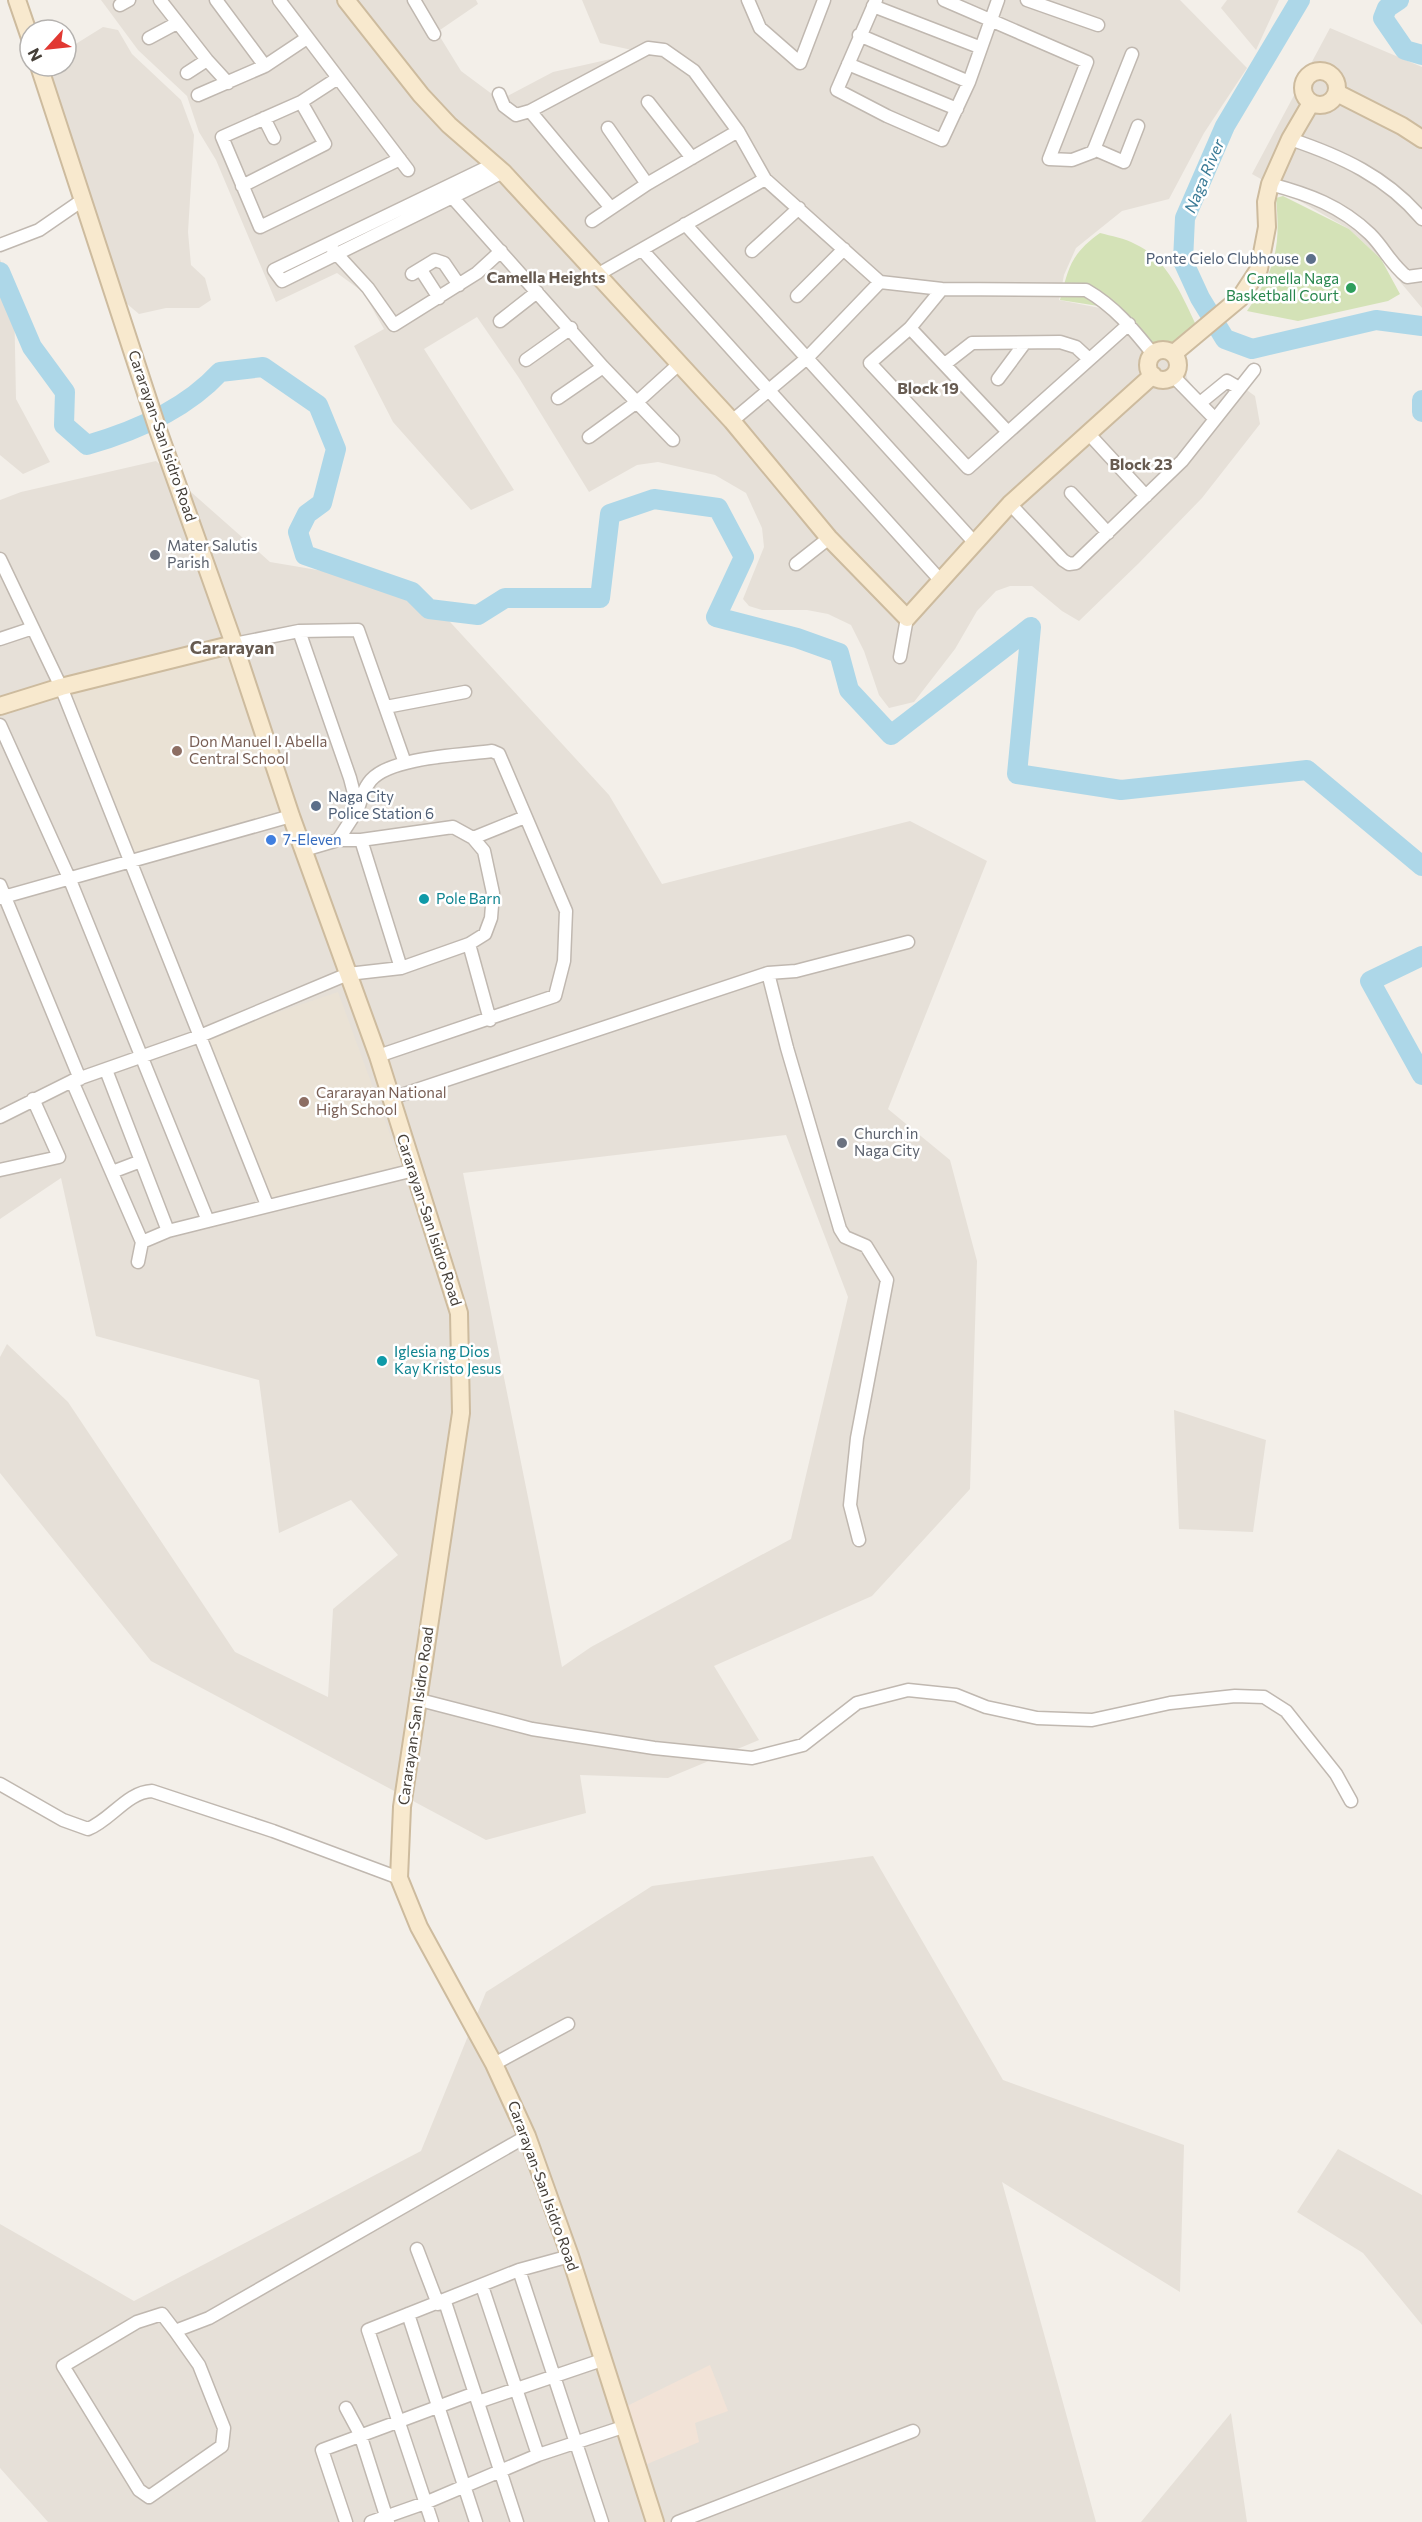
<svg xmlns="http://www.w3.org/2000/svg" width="1422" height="2522" font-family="Commissioner,sans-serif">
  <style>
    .residential { fill: #e6e0d8; fill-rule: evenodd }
    .commercial { fill: #f2e3d7 }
    .education { fill: #eae2d5 }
    .green { fill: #d4e2b7 }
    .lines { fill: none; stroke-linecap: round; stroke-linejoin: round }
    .river { stroke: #add7e8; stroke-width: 20 }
    .street-casing { stroke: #c0b8b0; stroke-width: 15 }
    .secondary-casing { stroke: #cdbb9e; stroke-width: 20 }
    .street { stroke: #fff; stroke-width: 12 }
    .secondary { stroke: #f8e9ce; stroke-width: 16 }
    .service-dot { fill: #5c6f8a; stroke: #fff; stroke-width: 2 }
    .leisure-dot { fill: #2e9e5b; stroke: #fff; stroke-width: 2 }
    .worship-dot { fill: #6b7280; stroke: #fff; stroke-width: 2 }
    .education-dot { fill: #8d6e63; stroke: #fff; stroke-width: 2 }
    .shop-dot { fill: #3f7fe0; stroke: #fff; stroke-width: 2 }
    .culture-dot { fill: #0f9aa8; stroke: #fff; stroke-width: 2 }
    .labels { text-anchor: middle; stroke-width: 5; stroke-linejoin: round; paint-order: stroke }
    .service-label { font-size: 15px; fill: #4e5e75; stroke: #fff; text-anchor: end }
    .leisure-label { font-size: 15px; fill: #27864d; stroke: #fff; text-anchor: end }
    .street-label { font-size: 15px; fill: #453f38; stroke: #fff }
    .worship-label { font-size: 15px; fill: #5b616d; stroke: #fff; text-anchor: start }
    .education-label { font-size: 15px; fill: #785e54; stroke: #fff; text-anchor: start }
    .shop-label { font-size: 15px; fill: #366cbe; stroke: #fff; text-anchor: start }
    .culture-label { font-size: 15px; fill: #0d838f; stroke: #fff; text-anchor: start }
    .water-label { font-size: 16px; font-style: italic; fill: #3a7a96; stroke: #fff }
    .neighbourhood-label { font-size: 16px; font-weight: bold; fill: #675b51; stroke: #fff }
    .quarter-label { font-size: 18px; font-weight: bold; fill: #675b51; stroke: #fff }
  </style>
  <rect width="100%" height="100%" fill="#f3efe9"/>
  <path class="residential" d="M101,0H476L478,4L437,32L461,71L500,100L553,72L633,54L657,53L690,70L658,49L632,50L600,43L582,0H1180L1247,68L1204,133L1169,199L1122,211L1076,248L1064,275L1059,300L1105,309L1136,342L1156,349H1171L1184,362L1187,378L1200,396L1226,375L1255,396L1260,424L1202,498L1139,563L1079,621L1062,611L1032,586H1010L996,591L977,611L955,649L914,702L889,708L879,695L864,651L851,625L828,614L807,610H762L749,606L743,599L764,547L762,528L746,493L715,475L658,462L637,465L589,492L519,378L477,317L424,349L514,490L471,510L393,422L354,346L384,329L363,292L337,273L276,302L216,160L199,132L187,96L138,50Z
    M1227,0H1279L1256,50L1221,8Z
    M103,27L118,30L132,54L181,100L194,135L188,232L191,265L205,278L211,300L199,308H166L139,314L126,303L44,66H66V50Z
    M1330,28L1422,67V308L1381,259L1349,229L1252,174Z
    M0,259L14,297L16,399L50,462L23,474L0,455Z
    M156,461L270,562L418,587L609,795L662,884L910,821L987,861L888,1109L950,1160L977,1261L970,1489L872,1596L714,1666L759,1740L668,1778L580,1775L586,1813L486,1840L151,1661L0,1473V1357L7,1344L68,1402L235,1652L328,1697L333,1609L398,1555L351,1500L279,1533L259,1380L96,1336L61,1178L0,1219V500L21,492ZM786,1135L848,1297L791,1539L591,1647L562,1667L463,1173Z
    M1174,1410L1266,1440L1253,1532L1179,1529Z
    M873,1856L1003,2080L1184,2145L1180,2292L1002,2182L1096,2522H48L0,2468V2224L134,2301L421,2151L486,1992L652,1886Z
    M1338,2149L1422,2195V2325L1363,2253L1297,2212Z
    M1231,2413L1247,2522H1141Z"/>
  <path class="commercial" d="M710,2365L728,2411L695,2423L699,2442L645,2465L625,2407Z"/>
  <path class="education" d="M229,650L280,812L134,854L69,691Z
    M338,992L402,1167L268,1200L205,1037Z"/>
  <path class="green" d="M1283,196L1349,229L1381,259L1400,294L1388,301L1298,321L1247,311C1275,269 1281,249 1276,198Z
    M1100,233C1111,236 1125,238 1135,244C1168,259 1183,298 1198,329L1171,348L1156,347L1136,340L1105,307L1060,300C1069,266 1071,254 1100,233Z"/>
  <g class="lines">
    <path class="river" d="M1300,0L1225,126L1185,218L1183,261L1200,298L1225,339L1252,349L1376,320L1422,326
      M1399,0L1387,8L1383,18L1405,50L1422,55
      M0,272L32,347L65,392L64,425L87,445C136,431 185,410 220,372L263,367L318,405L336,449L322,503L307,514L298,532L305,555L412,592L429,609L478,615L505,598H600L610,514L654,499L718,508L744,557L716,617L797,638L839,653L849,690L891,735L1031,627L1017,774L1121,790L1307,770L1422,866
      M1422,400V412
      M1422,956L1370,981L1422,1075"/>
    <defs>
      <path id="street" d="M160,0L207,60L228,83
        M216,0L265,66
        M279,0L408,170
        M414,0L434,34
        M748,0L760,28L800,63L824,0
        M876,0L837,90L887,116L942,140L969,82L998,0
        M944,0L1087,62L1049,159L1072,160L1093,152L1132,54
        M1027,0L1098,25
        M120,5L129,0
        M873,6L979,47
        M859,35L969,82
        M149,38L177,23
        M848,64L957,109
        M187,73L207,60
        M338,78L301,102L222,137L260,227L400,159
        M499,94L504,106L516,115L530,111L611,208
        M198,95L265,66L307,38
        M648,102L692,158
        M530,111L648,48L664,50L694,71L738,131L765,179L880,282L942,289L1086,290C1114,306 1133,329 1153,354
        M264,118L274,138
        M608,128L647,184
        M1290,139C1341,156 1387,177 1422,219
        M1094,149L1124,162L1138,126
        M492,165L274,270L282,281L503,172
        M1270,184C1308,194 1341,206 1370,234C1385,249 1389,262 1407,277L1422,275
        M242,186L325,144L301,102
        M451,190L453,198L603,367L673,440
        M592,221L647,184L738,131
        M685,224L974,542
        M0,245L39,230L84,199
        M333,250L368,288L394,325L477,273L501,251
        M643,251L941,581
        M752,251L799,208
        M421,270L439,298
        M412,274L435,260L444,263L459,285
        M597,275L765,179
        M942,289L910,328L870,363L968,468L1129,324
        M797,296L844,249
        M500,321L537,292
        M910,328L1007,431
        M526,360L571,328
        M945,364L972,343L1060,342L1076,347L1089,359
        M1173,376L1215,419
        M998,379L1024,344
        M558,398L603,367
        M1200,403L1227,381L1239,388
        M732,421L807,358L880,282
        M1088,433L1146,496
        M589,437L637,402L679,364
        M1071,493L1108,533
        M1010,504L1063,560L1069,564L1076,563L1182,461L1254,370
        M0,559L61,687L267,1205
        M796,564L829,538
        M299,631L350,778L358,809L338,840
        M0,639L33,628
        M234,644L299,631L358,630L405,763
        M900,657L907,618
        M386,707L465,692
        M0,725L70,880L208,1221
        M358,809C361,799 364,788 371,780C391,757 462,755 492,751L499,754L566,911L564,961L555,996L378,1056
        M473,838L525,817
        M361,840L401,968
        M0,885L80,1079
        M0,898L291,816
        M469,944L490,1020
        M768,973L787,1048L840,1229L845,1237L866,1246L887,1280L857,1438L850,1505L859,1540
        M106,1070L168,1231
        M72,1081L142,1242L138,1262
        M392,1098L768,973L796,971L908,942
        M0,1117L72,1081L200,1036L348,974L401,968L469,944L485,934L491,918L493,893L484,851L473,838L453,827L361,840H338L304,850
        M0,1170L59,1157L33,1099
        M112,1172L141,1161
        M142,1242L168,1231L208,1221L414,1170
        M416,1699L532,1729L654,1748L752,1758L803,1745L857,1703L908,1690L956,1695L986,1707L1037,1718L1092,1720L1170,1703L1235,1696L1264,1697L1286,1711L1336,1774L1351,1801
        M0,1784L63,1820L88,1829C111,1820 127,1792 152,1791L273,1831L399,1878
        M494,2064L568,2024
        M417,2249L438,2304
        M519,2270L602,2522
        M482,2286L538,2455
        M445,2302L517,2522
        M408,2314L476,2522
        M175,2331L199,2365L212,2398L224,2428L222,2446L149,2497L139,2490L63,2366L137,2322L162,2314L175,2331L209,2318L527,2136
        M478,2402L602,2360
        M346,2408L360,2434L388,2522
        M346,2522L322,2450L475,2393
        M371,2522L425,2503L538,2455L623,2427
        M432,2522L368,2330L519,2270L570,2256
        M678,2522L913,2431"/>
      <path id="secondary" d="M17,0L30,38
        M346,0L421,95L449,125L503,172L732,421L829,538L907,618L1010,504L1153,375
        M39,66L158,430L234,644L291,816L378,1056L459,1313L461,1413L402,1807L399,1878L419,1927L494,2064L527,2136L570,2256L655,2522
        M1303 88a17 17 0 1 1 34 0a17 17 0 1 1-34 0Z
        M1337,93L1402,126L1422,139
        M1148 365a15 15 0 1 1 30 0a15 15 0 1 1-30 0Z
        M1173,354L1240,298L1259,269L1267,227L1266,202L1270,184L1290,139L1311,103
        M0,706L61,687L234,644"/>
    </defs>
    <use href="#street" class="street-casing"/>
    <use href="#secondary" class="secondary-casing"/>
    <use href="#street" class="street"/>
    <use href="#secondary" class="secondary"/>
  </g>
  <g class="service-dot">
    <circle cx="1311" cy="259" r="6"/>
    <circle cx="316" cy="806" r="6"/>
  </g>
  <circle class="leisure-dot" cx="1351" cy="288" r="6"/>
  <g class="worship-dot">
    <circle cx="155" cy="555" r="6"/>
    <circle cx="842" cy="1143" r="6"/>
  </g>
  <g class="education-dot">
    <circle cx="177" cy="751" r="6"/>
    <circle cx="304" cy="1102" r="6"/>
  </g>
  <circle class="shop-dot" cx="271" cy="840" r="6"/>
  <g class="culture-dot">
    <circle cx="424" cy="899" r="6"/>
    <circle cx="382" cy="1361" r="6"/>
  </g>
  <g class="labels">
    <g class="service-label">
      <text x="1299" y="264">Ponte Cielo Clubhouse</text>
      <text x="328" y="802" text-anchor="start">Naga City<tspan x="328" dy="17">Police Station 6</tspan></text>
    </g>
    <g class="leisure-label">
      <text x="1339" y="284">Camella Naga<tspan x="1339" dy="17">Basketball Court</tspan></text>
    </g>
    <g class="street-label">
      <text transform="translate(162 436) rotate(71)" y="5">Cararayan-San Isidro Road</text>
      <text transform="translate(429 1220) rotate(72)" y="5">Cararayan-San Isidro Road</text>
      <text transform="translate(416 1716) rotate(-82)" y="5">Cararayan-San Isidro Road</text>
      <text transform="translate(543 2186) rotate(70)" y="5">Cararayan-San Isidro Road</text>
    </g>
    <g class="worship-label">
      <text x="167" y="551">Mater Salutis<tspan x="167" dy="17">Parish</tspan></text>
      <text x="854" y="1139">Church in<tspan x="854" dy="17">Naga City</tspan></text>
    </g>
    <g class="education-label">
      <text x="189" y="747">Don Manuel I. Abella<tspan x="189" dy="17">Central School</tspan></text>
      <text x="316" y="1098">Cararayan National<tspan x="316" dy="17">High School</tspan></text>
    </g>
    <g class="shop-label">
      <text x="283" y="845">7-Eleven</text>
    </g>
    <g class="culture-label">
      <text x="436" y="904">Pole Barn</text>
      <text x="394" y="1357">Iglesia ng Dios<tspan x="394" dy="17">Kay Kristo Jesus</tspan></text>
    </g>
    <g class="water-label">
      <text transform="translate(1204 176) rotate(-67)" y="6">Naga River</text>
    </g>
    <g class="neighbourhood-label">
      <text x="546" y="283">Camella Heights</text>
      <text x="928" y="394">Block 19</text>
      <text x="1141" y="470">Block 23</text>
    </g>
    <g class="quarter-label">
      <text x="232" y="654">Cararayan</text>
    </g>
  </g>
  <g transform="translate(48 48) rotate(243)"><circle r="28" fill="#ffffff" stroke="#b5b2af" stroke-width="1.5"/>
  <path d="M0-4.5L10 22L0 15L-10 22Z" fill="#e13832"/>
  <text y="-9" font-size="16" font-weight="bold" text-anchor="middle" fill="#453f38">N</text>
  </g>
</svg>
